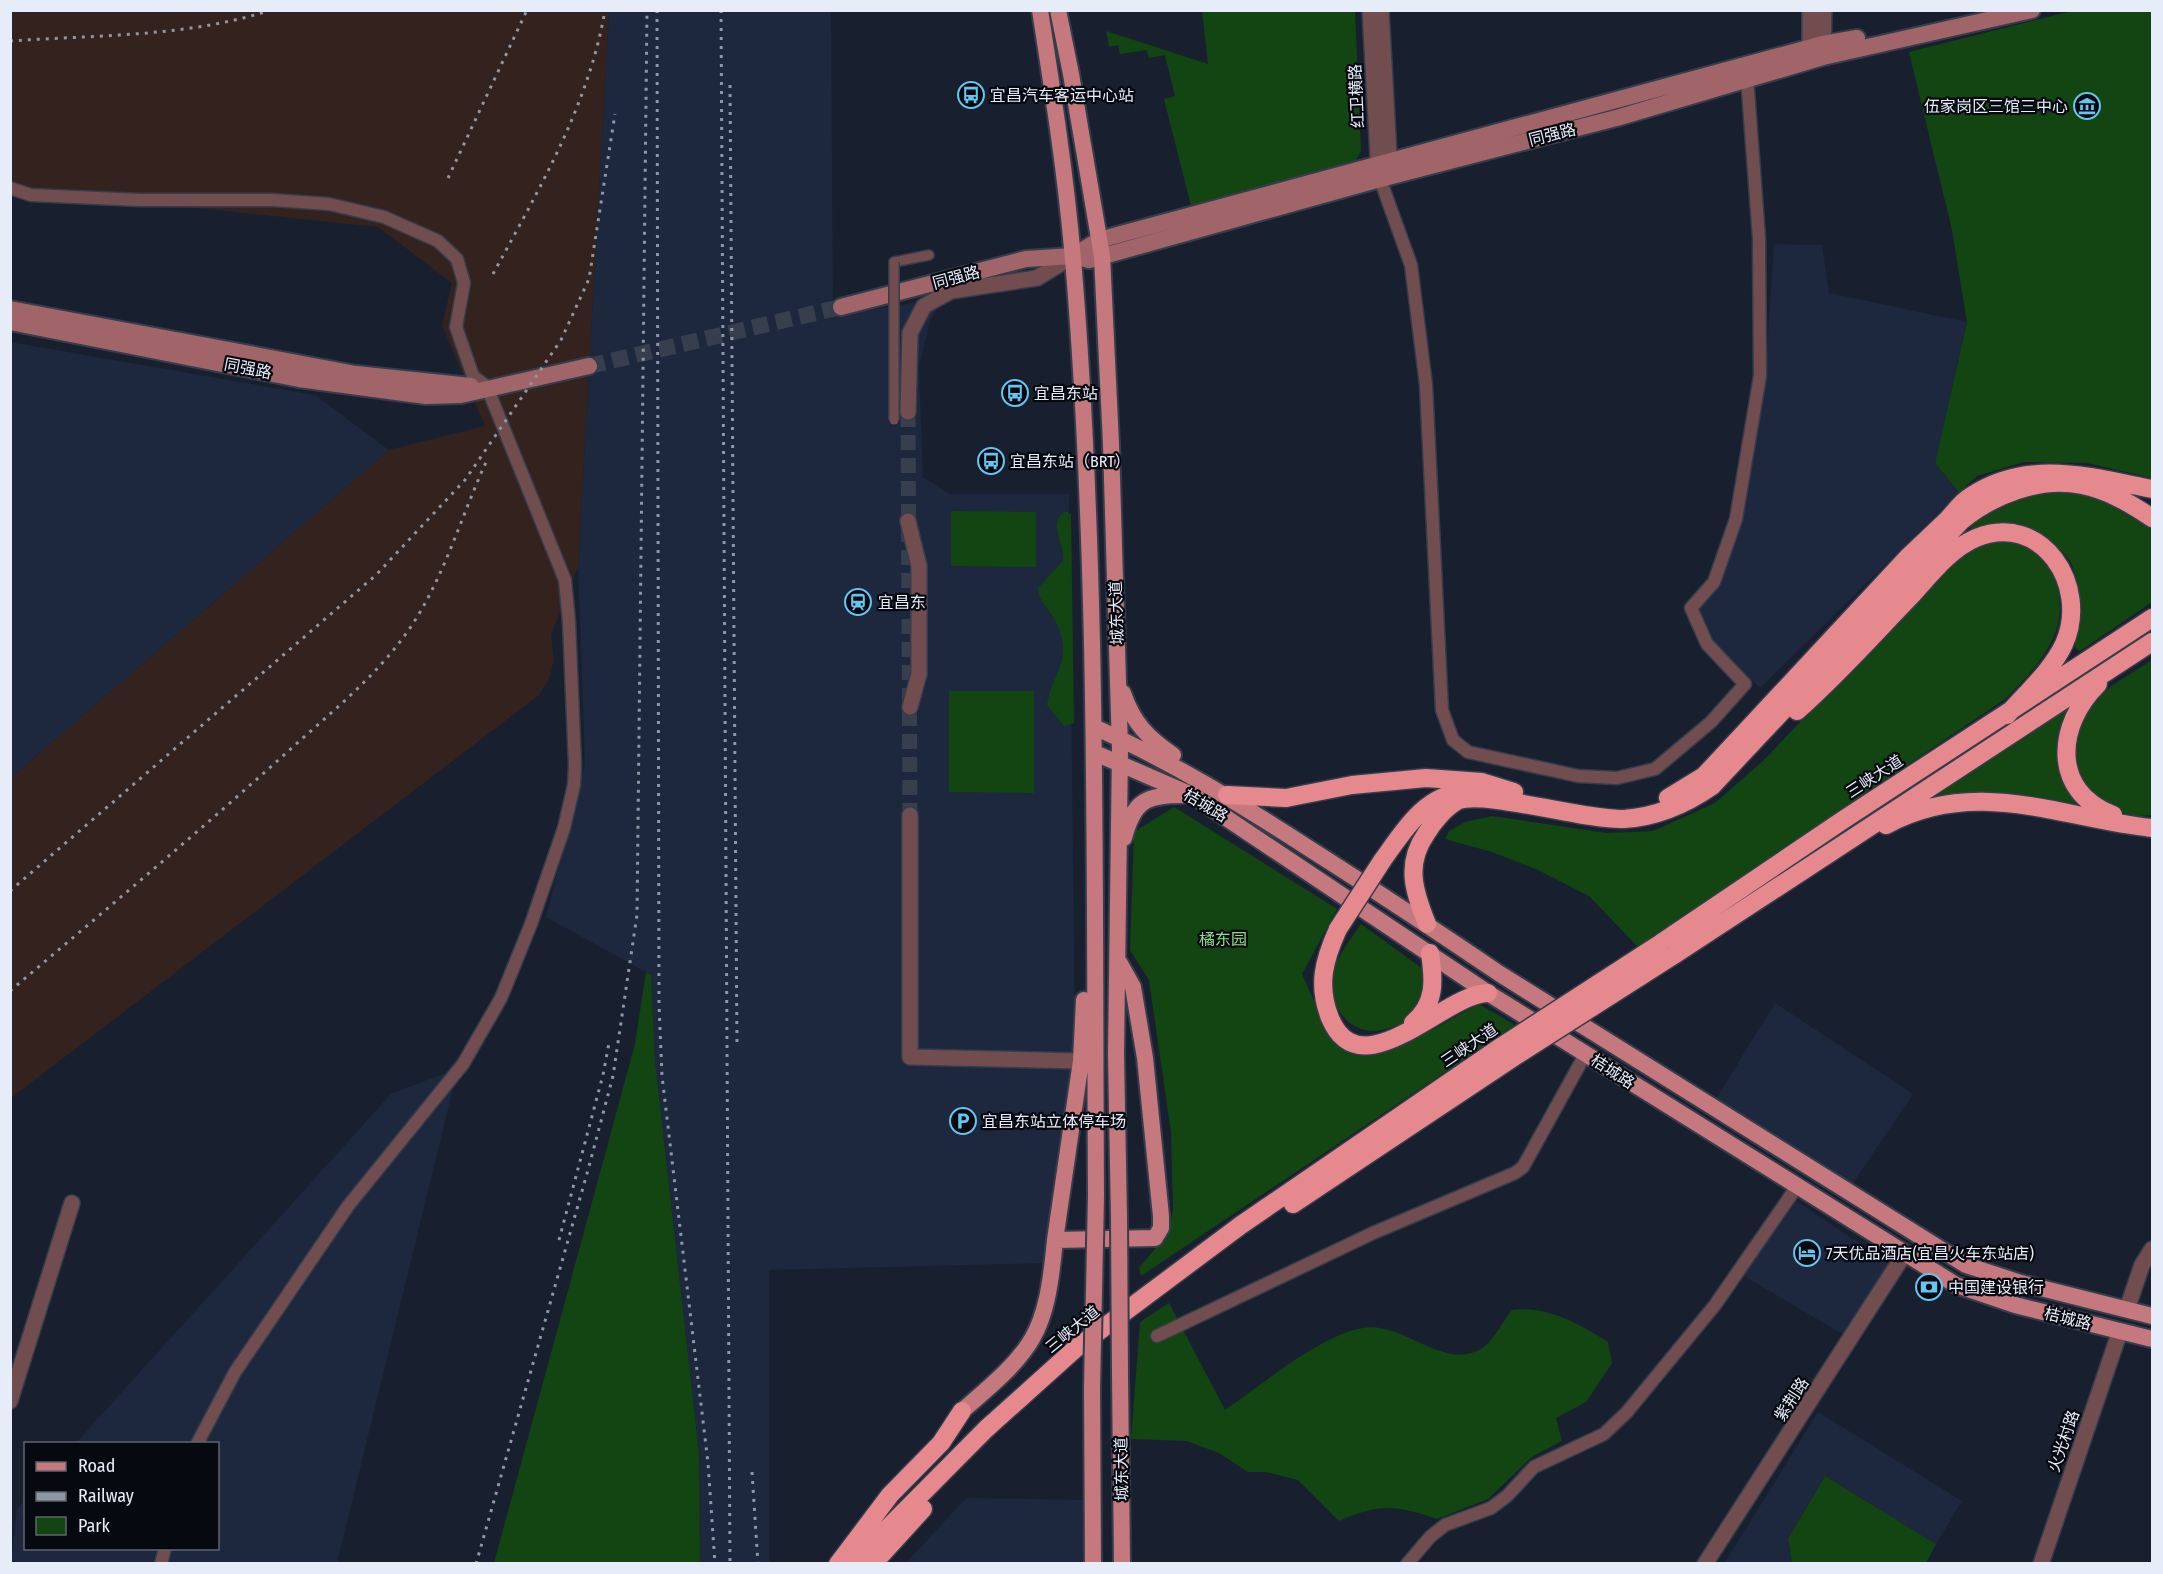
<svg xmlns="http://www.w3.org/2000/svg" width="2163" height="1574" font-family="'Fira Sans Condensed','Noto Sans SC',sans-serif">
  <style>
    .built { fill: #1d273d }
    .industrial { fill: #34221e }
    .green { fill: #124512 }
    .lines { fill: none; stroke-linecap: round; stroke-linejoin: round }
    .tertiary-tunnel { stroke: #373f4e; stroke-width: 15; stroke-dasharray: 15 8; stroke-linecap: butt }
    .secondary-tunnel { stroke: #373f4e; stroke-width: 16; stroke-dasharray: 16 8; stroke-linecap: butt }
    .pedestrian-casing { stroke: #353d4c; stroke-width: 12 }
    .minor-casing { stroke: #353d4c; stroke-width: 15 }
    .tertiary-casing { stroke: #353d4c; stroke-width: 18 }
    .secondary-casing { stroke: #353d4c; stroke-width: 20 }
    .primary-casing { stroke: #353d4c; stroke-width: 20 }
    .motorway-casing { stroke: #353d4c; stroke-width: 21 }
    .pedestrian { stroke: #724d4f; stroke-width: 9 }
    .minor { stroke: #724d4f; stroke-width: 12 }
    .tertiary { stroke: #724d4f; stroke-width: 15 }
    .secondary { stroke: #a16569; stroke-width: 16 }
    .primary { stroke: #c5787d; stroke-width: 16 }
    .motorway { stroke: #e5898f; stroke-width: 18 }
    .rail { stroke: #9097a4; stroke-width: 3; stroke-dasharray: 3 6; stroke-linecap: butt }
    .pedestrian-bridge-casing { stroke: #353d4c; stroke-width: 12; stroke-linecap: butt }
    .primary-bridge-casing { stroke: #353d4c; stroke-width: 20; stroke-linecap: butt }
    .motorway-bridge-casing { stroke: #353d4c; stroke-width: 21; stroke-linecap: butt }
    .pedestrian-bridge { stroke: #724d4f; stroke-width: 9 }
    .primary-bridge { stroke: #c5787d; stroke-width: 16 }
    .motorway-bridge { stroke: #e5898f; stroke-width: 18 }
    .labels { text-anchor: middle; stroke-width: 4.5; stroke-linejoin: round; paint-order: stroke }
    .poi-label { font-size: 16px; fill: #e6ecf8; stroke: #070911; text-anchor: start }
    .street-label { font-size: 16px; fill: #e6ecf8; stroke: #070911 }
    .park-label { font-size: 16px; fill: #8cde88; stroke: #070911 }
  </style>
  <rect width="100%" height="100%" fill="#182030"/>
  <path class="built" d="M609,11H831L833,316L962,295L939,305L930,321L919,367L923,477L950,494H1069L1075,1045L1043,1263L769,1270V1563H700L699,1453L655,1061L651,975L546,917L585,764L578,567Z
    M1774,244L1822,245L1829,293L1967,322L1935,463L1959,492L1760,688L1709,641L1696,609L1716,585L1765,378Z
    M10,342L315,395L389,450L11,778Z
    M1775,1003L1913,1094L1851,1186L1714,1102Z
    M458,1068L337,1563L11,1564L17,1509L25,1500L26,1548H218V1444L76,1443L391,1094Z
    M1790,1197L1889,1263L1844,1335L1737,1272Z
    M1818,1412L1962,1501L1936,1544L1825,1476L1788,1539L1792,1563L1724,1564Z
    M966,1498L1086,1500L1085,1563L905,1564Z"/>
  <path class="industrial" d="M11,11H609L578,567L551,635L554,660L549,679L539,695L11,1098V778L389,450L485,426L442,326L452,283L378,227L197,208L31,202L11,196Z"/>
  <path class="green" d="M1202,11H1355L1361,151L1356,160L1341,167L1191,206L1164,99L1175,96L1165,55L1149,58L1147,50L1120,54L1118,45L1109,47L1106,31L1208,64Z
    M2072,11H2152V478L2087,463L2024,462L1977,476L1959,492L1935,463L1967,322L1952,230L1909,52Z
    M2044,491L2078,492L2121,507L2152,526V602L2080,651L2075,648C2081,609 2088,558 2043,538C2029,531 1991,533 1974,532L1968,526L1986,512Z
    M951,511L1036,512V567L951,566Z
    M1065,511L1071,514L1074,723L1064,726L1047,705C1052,672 1074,661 1056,622C1050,610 1039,602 1038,588L1063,561C1065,543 1047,525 1065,511Z
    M1991,540C1998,541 2007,541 2014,543C2051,553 2067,593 2057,628C2048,656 2025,680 2005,699L1638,947L1589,896L1538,870L1492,852L1445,839L1449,831L1465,822L1492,816L1607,833L1653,831L1715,803L1764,760L1966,547Z
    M2152,660V815C2095,823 2055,760 2087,711C2101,688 2131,675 2152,660Z
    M949,691H1034V793L949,792Z
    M2070,705L2073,709L2063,731L2094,813L2046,801L1908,810Z
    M1174,807L1337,909L1302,974L1325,1026L1368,1053C1409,1047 1443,1023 1479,1004L1515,1025L1141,1276L1139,1268L1168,1233L1173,1210L1171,1132L1149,980L1130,950L1134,832Z
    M1361,924L1423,969V993L1405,1023C1395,1026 1383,1031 1373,1031C1343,1030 1327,999 1333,973C1338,954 1351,939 1361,924Z
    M646,972L651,975L655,1061L699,1453L700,1563H494L635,1044Z
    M1169,1303L1225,1410C1260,1386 1322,1334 1363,1328C1403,1321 1443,1371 1481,1349C1493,1342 1503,1321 1512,1310C1546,1305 1580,1324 1608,1342L1612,1363L1586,1402L1556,1418L1562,1441L1533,1456L1488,1499L1437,1519C1397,1505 1379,1503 1339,1521L1298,1480L1266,1472H1248L1219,1453L1187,1441L1131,1439L1140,1322Z
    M1825,1476L1936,1544L1926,1563H1792L1788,1539Z"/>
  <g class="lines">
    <path class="tertiary-tunnel" d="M908,412L910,815"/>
    <path class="secondary-tunnel" d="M589,366L841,307"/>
    <defs>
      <path id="pedestrian" d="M894,262L929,255"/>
      <path id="minor" d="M1380,179L1411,265L1426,385L1442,710L1453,740L1468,752L1578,776L1617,778L1655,769L1711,722L1745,684L1707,644L1691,608L1714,582L1736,519L1760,376L1759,238L1747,77
        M10,188L31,195L140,200H273L329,204L384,217L438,241L457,259L464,283L456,327L473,376L487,387L565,580L569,622L575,765L574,785L564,828L531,924L501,998L463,1064L348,1206L235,1372L197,1444
        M1157,1336L1373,1233L1515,1173L1523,1167L1586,1053
        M161,1564L165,1548
        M1407,1564L1430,1537L1445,1525L1491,1508L1507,1496L1534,1467L1604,1434L1627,1412L1715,1305L1798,1185"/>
      <path id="tertiary" d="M1370,10L1379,175
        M1381,10L1390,173
        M1823,54L1824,10
        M1810,58V10
        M908,412L910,333L924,306L951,291L1037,278L1073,256
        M908,521L919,566V674L910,707
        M910,815V1057L1081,1061
        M2127,1309L2142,1265L2152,1249
        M10,1401L72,1203
        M1705,1564L1905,1253
        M2041,1564L2120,1331"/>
      <path id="secondary" d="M1073,256L1099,240L1823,44L1857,38
        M841,307L1026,259L1073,256L1089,260L1380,179L1620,117L1823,57L2032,10
        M10,309L356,374L471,386
        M10,322L299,379L426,396L461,395L589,366"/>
      <path id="primary" d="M1040,10C1053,93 1066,176 1073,259C1099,570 1094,883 1096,1195
        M1058,10L1071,74L1102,256L1111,444L1120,749L1116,1054L1119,1219
        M1123,693C1133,723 1148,738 1173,755
        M1094,727C1171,761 1242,805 1313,851C1376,891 1438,932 1500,974L1966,1265L2021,1283L2152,1316
        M1095,753L1192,795L1488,993L1956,1285L2015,1305L2152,1339
        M1124,838C1134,800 1146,795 1184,795
        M1084,1000L1081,1061L1055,1240L1155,1238L1161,1228V1216L1145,1058L1133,987L1119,962
        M1120,1374L1122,1564
        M1092,1388L1093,1564
        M962,1411C1034,1349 1046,1337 1055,1240"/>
      <path id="motorway" d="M1948,519C1955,511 1962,501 1971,496C2029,458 2090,477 2152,489
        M2098,684C2057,724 2050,791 2113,815
        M1797,711C1838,675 1874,634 1912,595C1931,574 1950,549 1976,538C2042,511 2090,586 2064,644C2052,670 2026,693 2007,715
        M1227,795L1286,798L1352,785L1426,778L1482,782L1514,792
        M1668,798L1704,776L1909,556L1949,518
        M1886,825C1976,776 2060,818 2152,828
        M1382,861C1403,832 1424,795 1464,792
        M1427,924C1414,892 1405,864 1426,834C1433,822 1445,808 1457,801C1482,789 1587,821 1624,819C1657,817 1686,804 1712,786L1961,521C1993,495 2040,476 2082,485C2108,490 2131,504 2152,518
        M1338,929C1324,960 1317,985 1330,1018C1361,1092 1445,993 1488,993
        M1661,943L1843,820L2152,618
        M1674,955L2152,642
        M1413,1023C1436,1004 1434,980 1430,953
        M1293,1204L1514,1057
        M838,1564L890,1495L941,1443L962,1411
        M852,1564L986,1429L1075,1349L1241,1225L1502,1046
        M873,1564L923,1509"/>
    </defs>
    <use href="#pedestrian" class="pedestrian-casing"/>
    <use href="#minor" class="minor-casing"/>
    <use href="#tertiary" class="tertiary-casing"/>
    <use href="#secondary" class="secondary-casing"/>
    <use href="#primary" class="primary-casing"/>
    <use href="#motorway" class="motorway-casing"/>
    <use href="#pedestrian" class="pedestrian"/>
    <use href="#minor" class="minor"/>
    <use href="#tertiary" class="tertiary"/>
    <use href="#secondary" class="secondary"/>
    <use href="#primary" class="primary"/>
    <use href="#motorway" class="motorway"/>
    <path class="rail" d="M657,10L659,1005L662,1076L708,1463L715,1564
      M721,10L730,1564
      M10,41C96,35 189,37 271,10
      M730,85L737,1048
      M448,178L527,10
      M493,274C538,191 589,105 605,10
      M10,891L376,575L465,480L561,340L589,279L615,114
      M10,991C102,913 195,835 285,754C329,714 379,675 412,625C445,575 462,514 487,460
      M559,1240L603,1075L609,1043
      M752,1472L758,1564
      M476,1564L588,1170L613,1076L637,915L647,10"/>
    <defs>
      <path id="pedestrian-bridge" d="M894,262V420"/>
      <path id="primary-bridge" d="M1119,1219L1120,1374
        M1092,1388L1096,1195"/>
      <path id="motorway-bridge" d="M1338,929L1382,861
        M1502,1046L1661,943
        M1514,1057L1674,955"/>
    </defs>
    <use href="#pedestrian-bridge" class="pedestrian-bridge-casing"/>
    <use href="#primary-bridge" class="primary-bridge-casing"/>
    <use href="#motorway-bridge" class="motorway-bridge-casing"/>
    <use href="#pedestrian-bridge" class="pedestrian-bridge"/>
    <use href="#primary-bridge" class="primary-bridge"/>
    <use href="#motorway-bridge" class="motorway-bridge"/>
  </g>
  <defs>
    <symbol id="bus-ring" viewBox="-11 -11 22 22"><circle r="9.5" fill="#070911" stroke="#65c5ef" stroke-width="1.5"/><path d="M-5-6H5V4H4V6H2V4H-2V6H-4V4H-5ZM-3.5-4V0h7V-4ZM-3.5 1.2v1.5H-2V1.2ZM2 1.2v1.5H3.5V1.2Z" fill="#65c5ef"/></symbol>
    <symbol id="museum-ring" viewBox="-11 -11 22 22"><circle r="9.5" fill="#070911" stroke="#65c5ef" stroke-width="1.5"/><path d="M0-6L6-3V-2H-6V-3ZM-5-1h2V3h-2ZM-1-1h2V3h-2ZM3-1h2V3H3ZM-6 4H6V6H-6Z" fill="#65c5ef"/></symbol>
    <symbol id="station-ring" viewBox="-11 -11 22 22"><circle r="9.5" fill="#070911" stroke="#65c5ef" stroke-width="1.5"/><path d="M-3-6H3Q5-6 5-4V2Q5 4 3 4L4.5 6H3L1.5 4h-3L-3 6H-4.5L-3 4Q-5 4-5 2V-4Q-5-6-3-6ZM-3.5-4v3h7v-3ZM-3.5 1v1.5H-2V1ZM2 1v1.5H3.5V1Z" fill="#65c5ef"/></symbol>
    <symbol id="parking-ring" viewBox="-11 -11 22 22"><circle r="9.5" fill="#070911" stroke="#65c5ef" stroke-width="1.5"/><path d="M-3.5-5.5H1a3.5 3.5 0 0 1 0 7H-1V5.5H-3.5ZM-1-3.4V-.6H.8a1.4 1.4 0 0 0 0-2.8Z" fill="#65c5ef"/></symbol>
    <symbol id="hotel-ring" viewBox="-11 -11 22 22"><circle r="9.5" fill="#070911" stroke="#65c5ef" stroke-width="1.5"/><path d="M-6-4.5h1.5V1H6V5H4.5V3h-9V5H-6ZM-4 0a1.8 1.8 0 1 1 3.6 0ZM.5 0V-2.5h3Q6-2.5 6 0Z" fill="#65c5ef"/></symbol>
    <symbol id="bank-ring" viewBox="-11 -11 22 22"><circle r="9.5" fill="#070911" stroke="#65c5ef" stroke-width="1.5"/><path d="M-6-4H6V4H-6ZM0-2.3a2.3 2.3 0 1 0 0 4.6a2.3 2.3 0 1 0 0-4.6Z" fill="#65c5ef"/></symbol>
  </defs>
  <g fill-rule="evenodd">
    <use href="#bus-ring" x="956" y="80" width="30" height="30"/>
    <use href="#museum-ring" x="2072" y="91" width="30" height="30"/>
    <use href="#bus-ring" x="1000" y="378" width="30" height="30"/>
    <use href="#bus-ring" x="976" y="446" width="30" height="30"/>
    <use href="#station-ring" x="843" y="587" width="30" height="30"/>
    <use href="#parking-ring" x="948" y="1106" width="30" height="30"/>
    <use href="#hotel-ring" x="1792" y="1238" width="30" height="30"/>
    <use href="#bank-ring" x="1914" y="1272" width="30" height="30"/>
  </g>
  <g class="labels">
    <g class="poi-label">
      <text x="990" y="101">宜昌汽车客运中心站</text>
      <text x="2068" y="112" text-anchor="end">伍家岗区三馆三中心</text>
      <text x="1034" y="399">宜昌东站</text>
      <text x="1010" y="467">宜昌东站（BRT）</text>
      <text x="878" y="608">宜昌东</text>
      <text x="982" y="1127">宜昌东站立体停车场</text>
      <text x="1826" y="1259">7天优品酒店(宜昌火车东站店)</text>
      <text x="1948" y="1293">中国建设银行</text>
    </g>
    <g class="street-label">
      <text transform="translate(1356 96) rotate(-93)" y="6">红卫横路</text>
      <text transform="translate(1552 134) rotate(-14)" y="6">同强路</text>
      <text transform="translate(956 277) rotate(-15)" y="6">同强路</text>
      <text transform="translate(248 368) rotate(11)" y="6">同强路</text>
      <text transform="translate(1116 613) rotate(-92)" y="6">城东大道</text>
      <text transform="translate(1874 776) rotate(-33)" y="6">三峡大道</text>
      <text transform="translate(1206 805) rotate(31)" y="6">桔城路</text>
      <text transform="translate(1469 1045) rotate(-34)" y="6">三峡大道</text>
      <text transform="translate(1613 1071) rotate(33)" y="6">桔城路</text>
      <text transform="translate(2068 1318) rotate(14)" y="6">桔城路</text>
      <text transform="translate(1072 1329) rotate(-39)" y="6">三峡大道</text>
      <text transform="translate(1791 1399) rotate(-57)" y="6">紫荆路</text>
      <text transform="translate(2063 1441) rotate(-71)" y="6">火光村路</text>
      <text transform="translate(1121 1469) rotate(-91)" y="6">城东大道</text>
    </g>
    <g class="park-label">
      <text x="1223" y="945">橘东园</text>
    </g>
  </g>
  <rect width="2163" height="1574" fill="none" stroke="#e6ecf8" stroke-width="24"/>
  <rect x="24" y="1442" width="195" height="108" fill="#070911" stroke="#60646d" stroke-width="1.5"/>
  <rect x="36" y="1462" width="30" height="9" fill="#c5787d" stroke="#60646d" stroke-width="1.5"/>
  <text x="78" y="1472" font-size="18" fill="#e6ecf8">Road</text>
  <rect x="36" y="1492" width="30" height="9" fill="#9097a4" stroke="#60646d" stroke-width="1.5"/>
  <text x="78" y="1502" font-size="18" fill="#e6ecf8">Railway</text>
  <rect x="36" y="1517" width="30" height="18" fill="#124512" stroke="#60646d" stroke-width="1.5"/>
  <text x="78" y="1532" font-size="18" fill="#e6ecf8">Park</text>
</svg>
